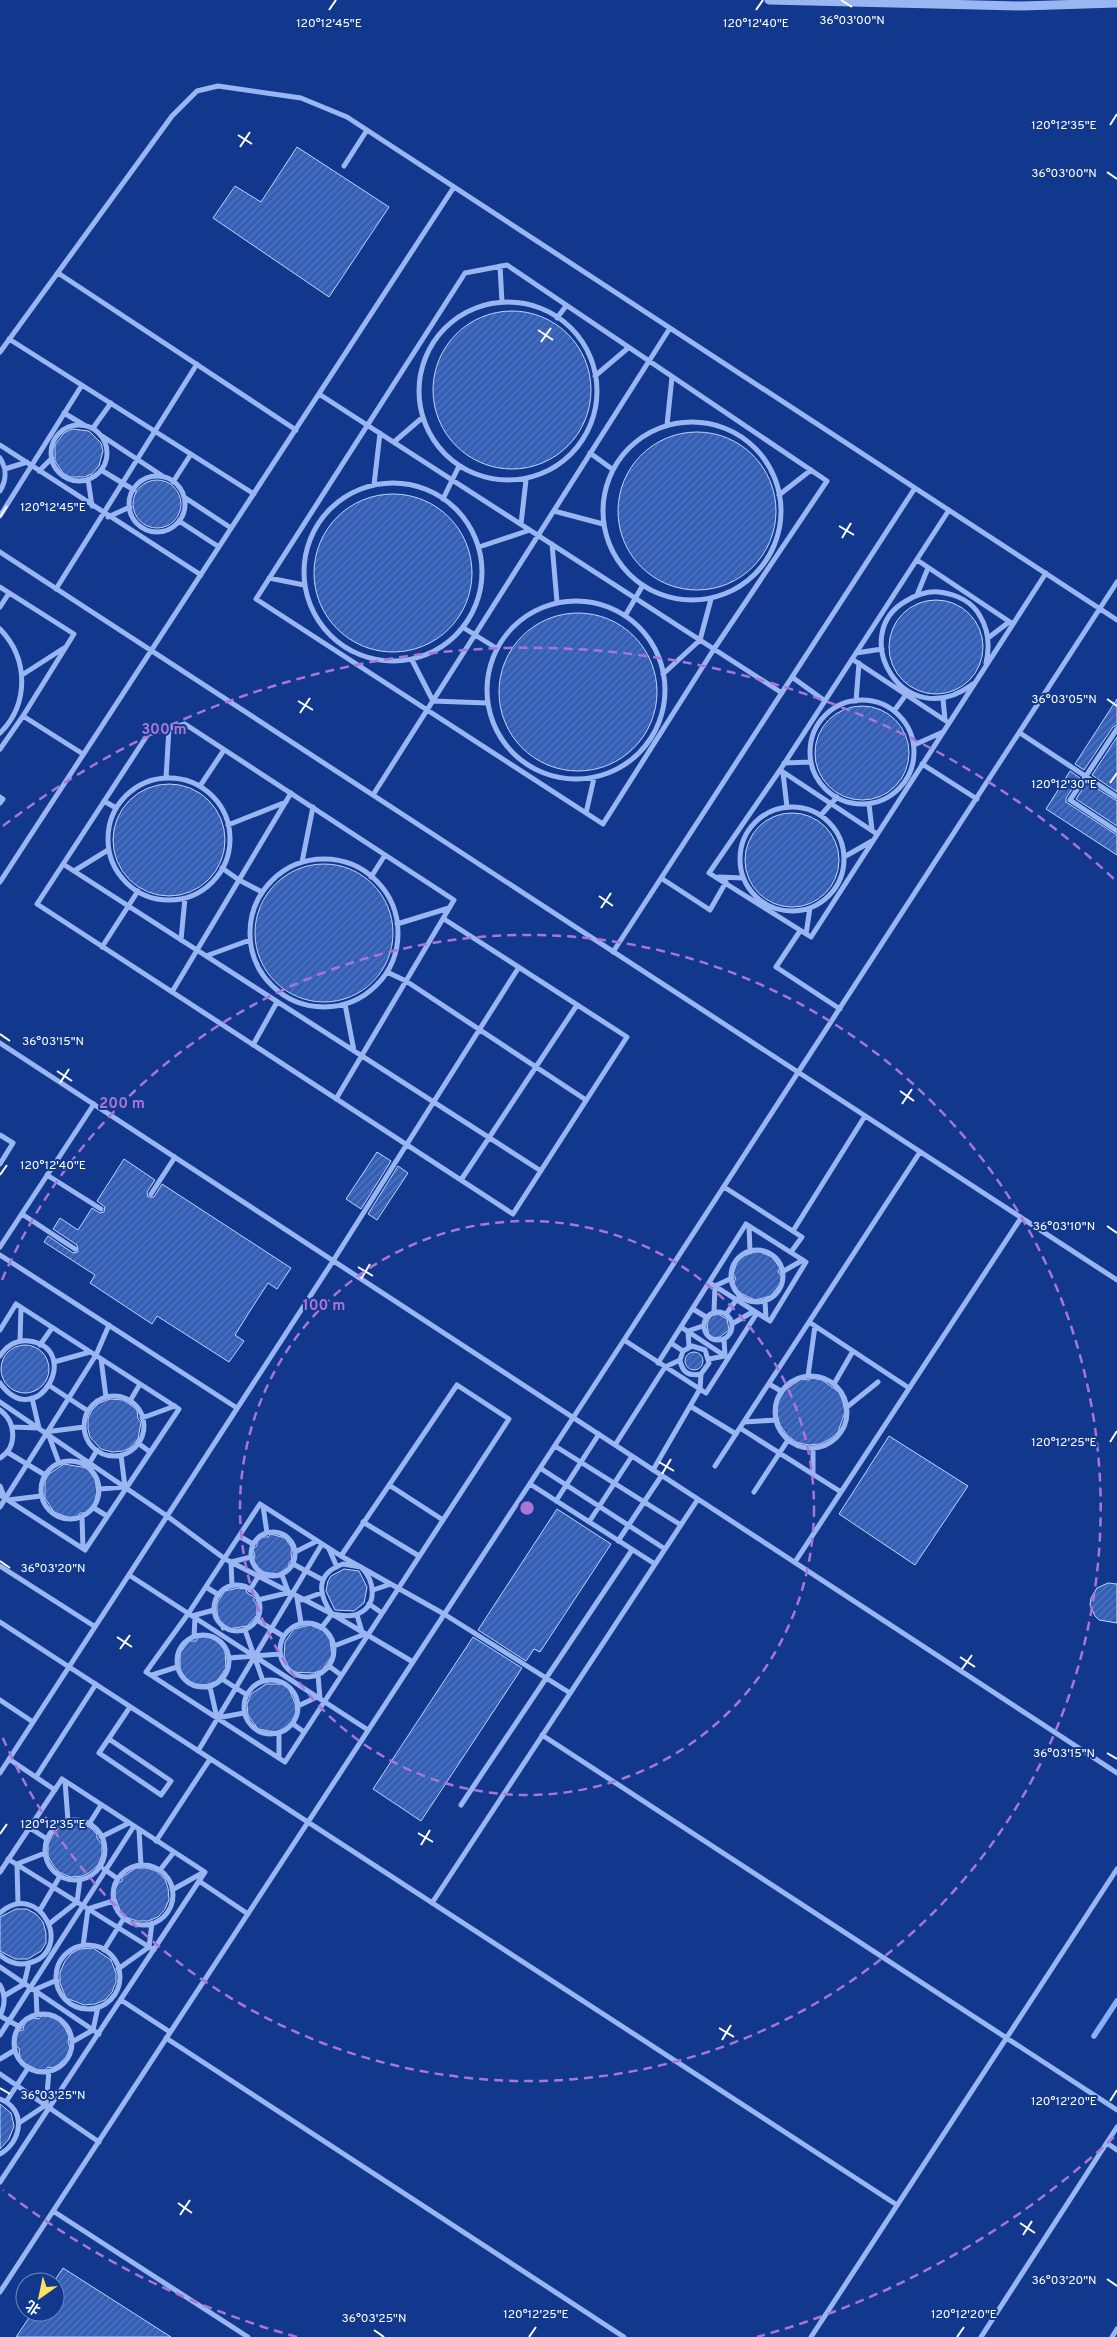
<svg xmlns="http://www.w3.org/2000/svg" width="1117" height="2337" font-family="Overpass,'Noto Sans SC',sans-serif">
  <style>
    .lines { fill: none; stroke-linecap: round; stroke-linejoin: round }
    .stream { stroke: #8aaff6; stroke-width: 5.5 }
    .building { fill: url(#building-hatch); stroke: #c0d4fd }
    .minor { stroke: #99b6f2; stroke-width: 5 }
    .tertiary { stroke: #99b6f2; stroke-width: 9 }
    .ticks { fill: none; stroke: #fff; stroke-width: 2 }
    .ring { fill: none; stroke: #a976d5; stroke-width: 2.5; stroke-dasharray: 9 6 }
    .ticks-label { font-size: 12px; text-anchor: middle; fill: #fff; stroke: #11388d; stroke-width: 4; stroke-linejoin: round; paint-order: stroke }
    .centre { fill: #a976d5; stroke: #11388d; stroke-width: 2.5 }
    .ring-label { font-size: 15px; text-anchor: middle; font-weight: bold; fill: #a976d5; stroke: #11388d; stroke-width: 4; stroke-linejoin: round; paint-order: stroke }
  </style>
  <defs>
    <pattern id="building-hatch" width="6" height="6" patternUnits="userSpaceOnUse" patternTransform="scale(1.25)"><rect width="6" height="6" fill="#345fb5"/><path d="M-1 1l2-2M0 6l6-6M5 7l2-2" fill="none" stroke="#5277c0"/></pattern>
  </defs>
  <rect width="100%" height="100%" fill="#11388d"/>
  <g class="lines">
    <path class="stream" d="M1094,2036L1117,2001"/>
  </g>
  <path class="building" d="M297,147L389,207L329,297L213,218L235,186L261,202Z
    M433 390a79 79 0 1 1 158 0a79 79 0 1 1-158 0Z
    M72,429L89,431L101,443L103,451L99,466L92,474L84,477H70L63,473L55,461V445L64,433Z
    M618 511a79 79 0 1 1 158 0a79 79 0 1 1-158 0Z
    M133 504a24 24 0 1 1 48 0a24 24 0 1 1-48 0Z
    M314 573a79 79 0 1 1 158 0a79 79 0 1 1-158 0Z
    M889 647a47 47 0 1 1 94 0a47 47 0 1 1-94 0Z
    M499 692a79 79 0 1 1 158 0a79 79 0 1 1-158 0Z
    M1117,699V725L1113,727L1084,770L1075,764Z
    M815 753a47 47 0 1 1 94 0a47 47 0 1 1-94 0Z
    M1117,737V792L1092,775Z
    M1070,771L1080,778L1066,798V802L1117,835V855L1046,809Z
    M1087,782L1117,801V826L1076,799Z
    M113 840a56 56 0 1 1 112 0a56 56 0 1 1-112 0Z
    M745 860a47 47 0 1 1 94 0a47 47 0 1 1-94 0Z
    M255 933a69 69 0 1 1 138 0a69 69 0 1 1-138 0Z
    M377,1152L391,1161L361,1209L346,1199Z
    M124,1159L155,1180L147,1192L148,1197H154L162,1184L291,1268L277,1289L268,1283L248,1314L235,1335L244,1341L229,1362L157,1316L152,1324L90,1283L95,1275L44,1242L48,1236L73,1253L78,1252L77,1245L53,1229L60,1218L78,1230L92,1208L100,1213L104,1212L105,1207L97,1201Z
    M398,1166L408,1173L377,1220L368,1214Z
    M758,1251L772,1257L780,1268L778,1272L782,1277L780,1284L771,1296L755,1300L740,1293L735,1286L734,1282L736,1278L733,1274L737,1262L743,1256Z
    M718,1314L727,1319L729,1330L720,1337L709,1338L707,1323L711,1316Z
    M1 1369a24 24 0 1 1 48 0a24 24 0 1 1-48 0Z
    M685 1361a9 9 0 1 1 18 0a9 9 0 1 1-18 0Z
    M812,1378L822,1380L839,1392L843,1402L845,1412L838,1432L830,1439L820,1444L808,1445L796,1442L787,1435L780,1425L777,1414L778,1402L785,1390L801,1379L808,1380Z
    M110,1399L123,1400L131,1405L137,1410L138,1419L141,1422L138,1439L130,1448L123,1451L112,1452L101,1449L90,1437L88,1429V1418L92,1410L99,1403Z
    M889,1436L968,1486L915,1565L839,1514Z
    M64,1464L87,1468L95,1479L97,1492L94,1504L86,1513H80L78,1516L70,1518L54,1512L45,1498V1481L49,1474Z
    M557,1509L611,1544L540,1652L534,1649L526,1661L478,1630Z
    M271,1534L285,1538L292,1548L291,1552L292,1560L289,1562V1567L278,1574L262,1572L253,1561L255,1556L253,1549L257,1546V1541L261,1537H268Z
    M344,1569L359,1571L367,1587L364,1603L354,1611L335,1610L326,1591L328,1581L331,1576Z
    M1108,1583L1117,1584V1623L1099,1620L1095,1616L1090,1605L1091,1598L1097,1588Z
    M238,1588L246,1589L247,1593L254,1597V1601L257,1604V1615L247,1626L222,1630L217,1613V1603L225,1591Z
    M310,1625L324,1631L330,1640L332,1656L322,1670L314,1673L291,1672L284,1657L285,1642L294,1629Z
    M215,1636L225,1651L226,1668L217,1681L206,1685L194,1684L188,1681L180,1670V1653L189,1641H196L198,1637Z
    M473,1637L522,1668L421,1821L373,1789Z
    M266,1684H287L295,1703L296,1713L293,1720L285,1729L275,1732L258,1729L248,1715L247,1704L251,1694Z
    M72,1823H80L91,1828L97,1834V1838L102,1844V1855L98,1865L90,1872L83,1876L70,1877L59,1872L53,1865L48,1856V1845L52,1835L59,1828Z
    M136,1868H147L156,1871L165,1879L168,1888L169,1900L165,1909L158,1917L148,1921H137L128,1918L120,1910L115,1897V1890L118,1883L122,1881V1877Z
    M16,1909H27L36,1914L43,1922L46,1933V1943L41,1951L28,1959H15L0,1951V1917Z
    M93,1948L111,1960L116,1973V1982L112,1992L105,2000L95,2004L84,2005L66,1998L60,1983V1972L65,1961L72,1953L80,1949Z
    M41,2016H48L58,2020L65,2028L69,2037L68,2042L70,2048L66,2058L58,2065L52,2068L48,2067L45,2070H38L26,2064L20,2058L19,2048L16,2046V2032L23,2030L24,2025L27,2021L34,2018L39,2019Z
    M0,2104L11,2113L14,2126L9,2139L0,2149Z
    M63,2268L171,2337H16L33,2312H55V2280Z"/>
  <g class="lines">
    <path class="minor" d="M344,166L367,130
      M507,265L827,481L714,649L603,824L256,599L465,273Z
      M500,266L502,302
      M58,273L296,430
      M419 391a89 89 0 1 1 178 0a89 89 0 1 1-178 0Z
      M557,318L566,306
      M9,339L254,494
      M0,352L172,116L197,91L218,86L301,98L347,117L1117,620
      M595,376L628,348
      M319,394L782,693
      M64,413L84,425
      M603 511a89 89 0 1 1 178 0a89 89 0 1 1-178 0Z
      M667,425L672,377
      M51 453a28 28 0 1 1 56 0a28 28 0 1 1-56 0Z
      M93,428L111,403
      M102,436L164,477
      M394,442L423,417
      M0,445L201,575
      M590,453L612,469
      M0,458C7,469 7,479 0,491
      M5,469L27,462
      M101,470L134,490
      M39,471L52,458
      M129 504a28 28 0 1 1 56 0a28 28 0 1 1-56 0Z
      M88,479L92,506
      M173,482L191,454
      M304 572a89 89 0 1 1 178 0a89 89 0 1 1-178 0Z
      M374,485L380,433
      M779,495L811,470
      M184,497L231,528
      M443,499L459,466
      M949,510L780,770L709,873L811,937L1046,573
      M554,511L603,524
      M0,516L82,385
      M108,517L130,507
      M179,521L219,547
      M521,524L526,480
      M552,544L557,602
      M479,547L530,530
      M0,552L1117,1280
      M917,560L1013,624
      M269,578L304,585
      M0,587L74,634L23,716L83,754
      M56,589L197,364
      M917,595L928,568
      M487 690a89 89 0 1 1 178 0a89 89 0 1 1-178 0Z
      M0,607L9,593
      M625,616L643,585
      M464,628L496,648
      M0,629C29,659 29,704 0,733
      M988,638L1009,622
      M856,653L882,649
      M852,659L949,723
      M412,660L433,701L487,703
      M663,674L700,640L711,599
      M22,675L64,648
      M792,677L825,701
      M973,684C903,736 847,634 906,601C916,595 927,591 939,592C955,594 972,601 980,616C989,631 990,646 986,663
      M943,699L945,720
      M810 752a52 52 0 1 1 104 0a52 52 0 1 1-104 0Z
      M856,701L859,663
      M894,711L908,692
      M1117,729L1070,800L1117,831
      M1020,733L1117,797
      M914,745L943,732
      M0,749L23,716
      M784,763L811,762
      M922,764L977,799
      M780,770L877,834
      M783,773L787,807
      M108 839a61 61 0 1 1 122 0a61 61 0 1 1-122 0Z
      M166,778L169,728
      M200,786L224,750
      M373,795L670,328
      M0,797L3,799L0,803
      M104,801L116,808
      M869,804L872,830
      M740 859a52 52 0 1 1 104 0a52 52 0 1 1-104 0Z
      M586,813L594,778
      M821,815L837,797
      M228,825L286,802
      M844,857L872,841
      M250 933a74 74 0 1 1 148 0a74 74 0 1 1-148 0Z
      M302,862L313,807
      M63,864L541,1171
      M222,868L239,880L262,892
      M74,871L108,850
      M371,877L385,855
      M719,877L743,878
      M661,878L710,910L726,882
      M0,882L454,187
      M397,924L449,908
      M800,931L776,967L840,1009
      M806,934L810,908
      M181,940L185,898
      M102,947L138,891
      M613,952L915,488
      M206,956L250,940
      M387,972L406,981L586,1100
      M172,992L291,793
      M345,1004L354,1051
      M0,1043L1117,1773
      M253,1045L277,1002
      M336,1099L454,900L185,724L148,734L37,904L513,1214L627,1037L444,919
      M0,1135L13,1143L0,1164
      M47,1175L101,1209
      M461,1180L577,1005
      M724,1187L802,1237L791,1252
      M151,1194L175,1157
      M22,1214L75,1249
      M749,1226L750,1251
      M793,1231L865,1116
      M0,1247L94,1104
      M731 1276a26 26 0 1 1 52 0a26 26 0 1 1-52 0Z
      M0,1255L237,1408
      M782,1272L803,1260
      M765,1301L766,1318
      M693,1309L706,1317
      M704 1326a14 14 0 1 1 28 0a14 14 0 1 1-28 0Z
      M714,1312L715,1286L732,1278
      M726,1314L737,1299
      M809,1322L909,1388
      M732,1324L754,1311
      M681,1327L728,1358
      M0,1330L16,1304L179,1409L85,1550L0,1495
      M624,1340L706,1393L757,1313
      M20,1341L21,1307
      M671,1343L683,1351
      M40,1345L52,1328
      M689,1347L688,1331L703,1326
      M0,1356C6,1346 17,1339 29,1341C84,1348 37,1435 0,1383
      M101,1359L106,1397
      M709,1359L725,1356L724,1339
      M54,1362L90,1352
      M658,1363L746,1224L806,1262L770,1321L710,1283
      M775 1412a36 36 0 1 1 72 0a36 36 0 1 1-72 0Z
      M808,1376L815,1326
      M769,1384L781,1391
      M834,1384L853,1351
      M457,1385L509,1419L285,1762L146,1672L188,1614L260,1504L341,1556Z
      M50,1386L88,1411
      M84 1426a30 30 0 1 1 60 0a30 30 0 1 1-60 0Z
      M130,1401L140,1384
      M0,1402L167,1516L225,1559L332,1614L413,1662
      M690,1406L736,1434
      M847,1407L878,1382
      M0,1410C16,1422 18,1447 0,1458
      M142,1418L175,1406
      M744,1422L776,1420
      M12,1427L39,1428L32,1398
      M740,1428L841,1492
      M45,1432L84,1427
      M49,1436L59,1463
      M138,1443L150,1452
      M615,1445L665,1367L680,1360L683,1351L692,1346L705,1350L709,1363L701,1374C689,1377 682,1372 680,1360
      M555,1446L681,1525
      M813,1448V1475
      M7,1452L45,1475
      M41 1490a29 29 0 1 1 58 0a29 29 0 1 1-58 0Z
      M89,1464L97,1450
      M715,1466L920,1152
      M540,1468L665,1549
      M653,1470L700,1389L701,1374
      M530,1484L655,1564
      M389,1485L443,1520
      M0,1486L5,1499
      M100,1489L125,1487L121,1455
      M754,1492L788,1440
      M8,1500L41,1496
      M556,1501L599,1434
      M263,1506L267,1533
      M0,1507L96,1355L109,1325
      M94,1508L107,1516
      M82,1517L83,1548
      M363,1522L419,1556
      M589,1522L632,1456
      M251 1554a22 22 0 1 1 44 0a22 22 0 1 1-44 0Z
      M239,1536L253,1544
      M618,1541L662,1475
      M329,1549L337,1567
      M295,1552L317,1541
      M341,1556L444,1614L570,1693
      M795,1562L1021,1218
      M293,1564L323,1580
      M343,1564L361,1567C375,1581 379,1607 355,1615C348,1617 339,1615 332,1614C318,1594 315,1574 343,1564Z
      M0,1566L94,1626
      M129,1575L368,1730
      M282,1575L289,1594
      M214 1608a23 23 0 1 1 46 0a23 23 0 1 1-46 0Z
      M232,1586L231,1562L251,1557
      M206,1587L219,1595
      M250,1590L259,1575
      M373,1590L391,1584
      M297,1598L301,1623
      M258,1600L287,1593
      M302,1600L321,1593
      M369,1604L382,1613
      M357,1615L362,1632
      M192,1616L214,1610
      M257,1620L283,1636
      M0,1622L897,2205
      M280 1650a27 27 0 1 1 54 0a27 27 0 1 1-54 0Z
      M322,1627L332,1614
      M245,1630L263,1681
      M177 1661a26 26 0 1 1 52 0a26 26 0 1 1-52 0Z
      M194,1637L195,1618
      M334,1646L365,1634
      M229,1658L280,1654
      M329,1666L341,1675
      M152,1675L177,1667
      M318,1675L320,1699
      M222,1679L247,1695
      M244 1707a27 27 0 1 1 54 0a27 27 0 1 1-54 0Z
      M210,1687L217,1718L244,1713
      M0,1700L33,1722
      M298,1706L317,1697
      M293,1724L304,1732
      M279,1734V1758
      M542,1735L1117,2110
      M109,1739L171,1781L161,1795L99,1753L130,1707
      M198,1751L322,1544
      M9,1759L55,1790
      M0,1773L333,1261L519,967
      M36,1777L96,1684
      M65,1781L68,1821
      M461,1805L632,1550
      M45 1850a30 30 0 1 1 60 0a30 30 0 1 1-60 0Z
      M89,1824L101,1805
      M30,1828L47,1839
      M139,1830L141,1865
      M101,1837L129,1823
      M156,1841L210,1759
      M8,1859L154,1950
      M113 1895a30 30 0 1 1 60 0a30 30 0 1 1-60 0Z
      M104,1869L118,1879
      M160,1870L174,1852
      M0,1872L62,1779L205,1872L0,2182
      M199,1881L248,1914
      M172,1890L204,1872
      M432,1903L698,1499
      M18,1904L17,1864L45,1853
      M40,1910L60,1876
      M0,1913C39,1878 76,1951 29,1963C18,1966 8,1962 0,1955
      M49,1924L77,1902L80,1879
      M56 1977a32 32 0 1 1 64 0a32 32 0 1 1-64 0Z
      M83,1946L88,1909L113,1901
      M104,1950L124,1918
      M0,1967L99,2034
      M118,1969L149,1947L152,1923
      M0,1985C6,1996 5,2005 0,2016
      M34,1990L57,1980
      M36,1992L37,2015
      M4,1996L24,1984L29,1963
      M121,2000L170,2032
      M14 2043a29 29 0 1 1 58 0a29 29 0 1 1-58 0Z
      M0,2016L20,2027
      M0,2035L134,1826
      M166,2038L624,2337
      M72,2042L93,2030L98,2007
      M0,2059L15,2050
      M0,2074L99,2142
      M0,2099C27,2109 22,2142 0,2154
      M6,2102L28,2068
      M19,2123L46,2105L49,2071
      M1107,2143L1117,2150
      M53,2211L248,2337
      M0,2292L624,1340L1117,582
      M811,2337L1117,1869
      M981,2337L1117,2127
      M1112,2337L1117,2329"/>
    <path class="tertiary" d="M769,0L1022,6L1117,3"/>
  </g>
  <path class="ticks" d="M841,0L852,7M329,10L336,0M756,10L763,0M1110,125L1117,114M238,135L252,144M240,147L250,132M1107,172L1117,179M538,330L553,340M541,342L551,328M0,517L7,506M839,526L854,535M842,538L851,523M1107,699L1117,706M298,701L313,710M300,713L310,698M1110,783L1117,773M599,896L613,906M601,908L611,893M0,1034L10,1041M57,1071L72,1081M60,1083L69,1069M900,1091L914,1101M902,1104L912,1089M0,1175L7,1165M1107,1226L1117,1233M358,1267L373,1276M361,1279L370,1264M1110,1442L1117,1431M659,1462L674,1471M662,1474L671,1459M0,1561L10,1568M117,1637L132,1647M120,1649L130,1635M960,1657L975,1667M962,1669L972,1655M1107,1753L1117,1759M418,1833L433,1842M0,1834L7,1824M421,1845L430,1830M719,2028L734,2037M722,2040L731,2025M0,2088L10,2094M1110,2101L1117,2090M178,2203L192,2213M180,2215L190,2200M1020,2223L1035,2233M1023,2235L1032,2221M1107,2279L1117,2286M374,2330L384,2337M529,2337L536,2327M957,2337L964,2327"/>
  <g class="ring">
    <circle cx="527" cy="1508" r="287"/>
    <path d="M2 1280A573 573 0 1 1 2 1736"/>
    <path d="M1114 2137A860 860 0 0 1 757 2337M297 2337A860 860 0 0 1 3 2190M3 826A860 860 0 0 1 1114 879"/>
  </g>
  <g class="ticks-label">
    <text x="852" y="24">36°03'00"N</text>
    <text x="329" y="27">120°12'45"E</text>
    <text x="756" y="27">120°12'40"E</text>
    <text x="1064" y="129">120°12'35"E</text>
    <text x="1064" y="177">36°03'00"N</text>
    <text x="53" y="511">120°12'45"E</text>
    <text x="1064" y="703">36°03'05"N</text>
    <text x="1064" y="788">120°12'30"E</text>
    <text x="53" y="1045">36°03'15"N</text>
    <text x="53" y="1169">120°12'40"E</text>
    <text x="1064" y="1230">36°03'10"N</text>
    <text x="1064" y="1446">120°12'25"E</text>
    <text x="53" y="1572">36°03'20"N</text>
    <text x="1064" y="1757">36°03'15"N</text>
    <text x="53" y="1828">120°12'35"E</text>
    <text x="53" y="2099">36°03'25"N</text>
    <text x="1064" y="2105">120°12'20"E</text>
    <text x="1064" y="2284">36°03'20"N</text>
    <text x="536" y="2318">120°12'25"E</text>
    <text x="964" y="2318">120°12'20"E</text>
    <text x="374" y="2322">36°03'25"N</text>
  </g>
  <circle cx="527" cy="1508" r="8" class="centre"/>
  <g class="ring-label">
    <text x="164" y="734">300 m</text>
    <text x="122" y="1108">200 m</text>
    <text x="324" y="1310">100 m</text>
  </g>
  <g transform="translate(40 2297) rotate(213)"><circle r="24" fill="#11388d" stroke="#7088bb"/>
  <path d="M0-4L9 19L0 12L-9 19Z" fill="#ffe35a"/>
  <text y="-8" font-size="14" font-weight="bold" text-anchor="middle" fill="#ffffff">北</text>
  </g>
</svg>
